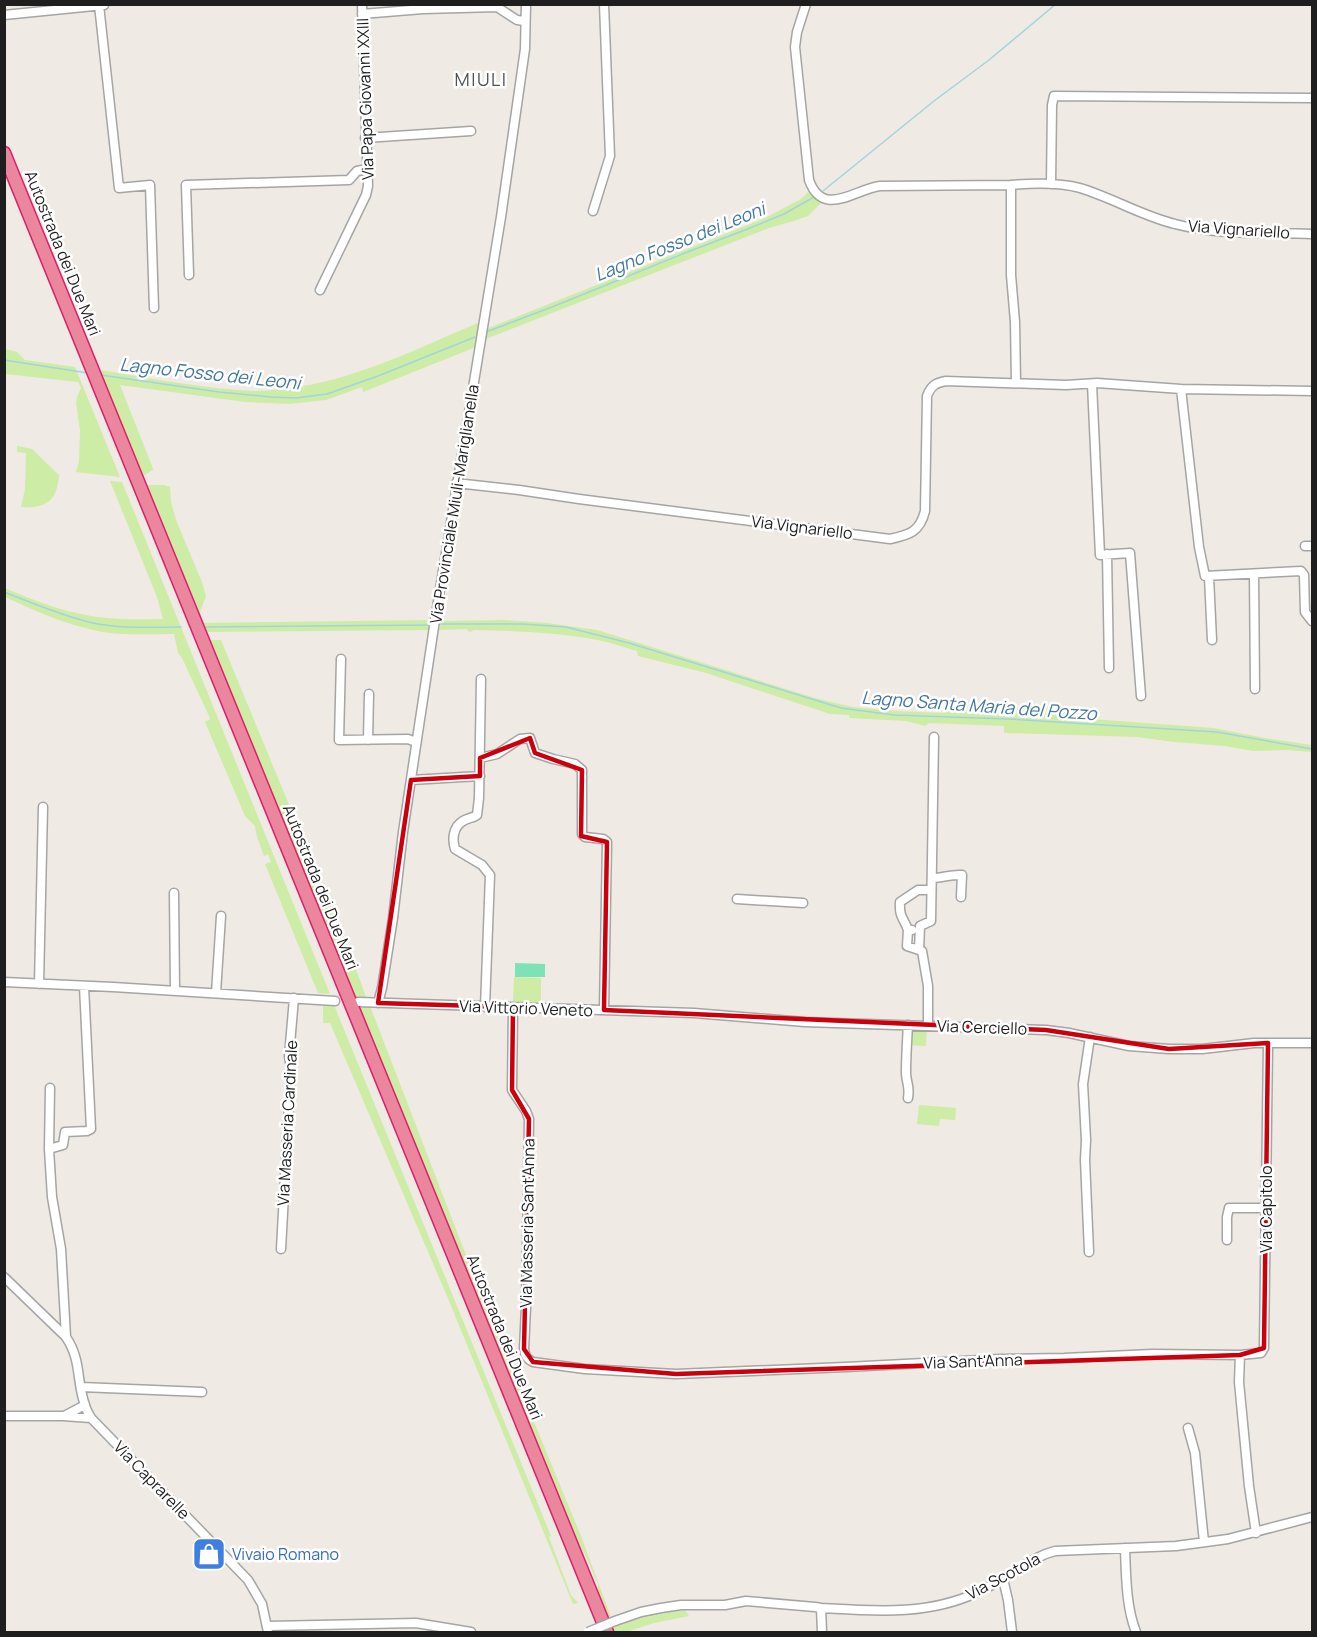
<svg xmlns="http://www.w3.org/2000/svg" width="1317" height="1637" font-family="Manrope,sans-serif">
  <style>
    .grass { fill: #cdeca6 }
    .pitch { fill: #7de2b5 }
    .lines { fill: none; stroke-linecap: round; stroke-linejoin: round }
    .stream { stroke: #a1d4df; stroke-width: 1.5 }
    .minor-casing { stroke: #a5a5a5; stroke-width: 11 }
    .highway-casing { stroke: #e01d6b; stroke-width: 15 }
    .minor { stroke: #fff; stroke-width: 8 }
    .highway { stroke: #ea879f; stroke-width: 12 }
    .minor-bridge-casing { stroke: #a5a5a5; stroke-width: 11; stroke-linecap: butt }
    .minor-bridge { stroke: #fff; stroke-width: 8 }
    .marked { fill: none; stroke: #cb000c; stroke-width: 4.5; stroke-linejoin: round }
    .labels { text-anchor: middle; stroke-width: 5; stroke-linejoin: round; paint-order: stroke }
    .street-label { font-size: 16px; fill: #1e1e1e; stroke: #fff }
    .shop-label { font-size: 16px; fill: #366cbe; stroke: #fff; text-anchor: start }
    .neighbourhood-label { font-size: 18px; letter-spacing: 1.5px; fill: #515151; stroke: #fff }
    .water-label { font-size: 18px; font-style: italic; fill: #4177a1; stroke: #fff }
  </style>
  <rect width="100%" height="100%" fill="#efeae3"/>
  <path class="grass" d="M809,191L817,199L823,201L808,216L794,221L769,228L483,340L486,329L765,218L801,199Z
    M480,322L476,347L363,392L362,387L326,400L289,404L245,402L120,385L152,466L153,470L143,476L100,370C150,378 205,389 254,391C263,391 273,390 282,389C352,382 416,349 480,322Z
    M5,349L17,352L25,360L75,367L120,477L76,472L79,462L80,430L76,403L77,397L81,388L78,382L5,374Z
    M17,446L32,449L59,475C57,501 46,509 21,507L25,489L26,453L17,452Z
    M110,481L122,482L330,994L318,993L265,864L271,862L268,854L264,856L257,837L255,826L245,816L205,722L209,720L210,718L182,658L178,653L174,634C147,634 119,636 93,630C62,623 33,610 5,597V588C37,602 71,615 107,618C125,620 145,619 163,619L157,597Z
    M147,485H164L170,487L171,502L176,520L202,582L206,596L199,615Z
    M432,620L430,630L207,632L203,623Z
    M504,620L547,623L597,630L815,698L852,707L897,711L945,713L948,704L1010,707H1092V719L1213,728L1265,738L1312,745V752L1286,750L1253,751L1225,746L1175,742L1137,737L1004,733V726L929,723L925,726L906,721L849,718V715L830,714L706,673L638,656L637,651C622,647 607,641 592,639C552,632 513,631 474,630L470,632L466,629L439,630L442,621Z
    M210,640H221L349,950L366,997H355L262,772Z
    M514,977L541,978V1002H513Z
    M323,1004L334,1005L551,1536L549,1537L571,1595L578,1603L573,1604L447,1296L330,1023H323Z
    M358,1006H370L476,1281L581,1536L614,1625C638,1616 660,1610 685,1610L689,1616L654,1623L626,1632H613L598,1596V1585L584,1552L577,1545Z
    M927,1027L926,1046L909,1045L910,1028Z
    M919,1105L956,1108L955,1120L940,1119L939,1126L917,1124Z"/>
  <path class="pitch" d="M515,963L545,964V977H515Z"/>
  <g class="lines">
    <path class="stream" d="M823,191L934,101L989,60L1056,4
      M486,332L552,307L685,253L745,230L784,214L814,197
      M4,360L88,373
      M101,375L219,392L271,397L296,398L327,394L378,376L475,337
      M4,592C33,603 62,616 93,623C121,629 152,627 181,627
      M438,624H522L566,627L629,643L841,708L894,715L1008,719L1217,732L1312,749
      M204,627L430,625"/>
    <defs>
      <path id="minor" d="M806,4L797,32L795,47L809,180C823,219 855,189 880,186L1011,185
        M99,5L119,188L150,185L154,308
        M362,14L423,9L497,7L517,20L525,21
        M4,15L104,5
        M365,138L471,131
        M1051,184L1052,105L1054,96L1312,98
        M593,211L610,156L604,4
        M189,275L186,185L349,180L357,171L367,169
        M320,290L366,195L368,186L362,4
        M1016,383L1015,322L1011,275V185C1034,183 1058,182 1080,188C1113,198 1142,216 1175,224C1220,236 1267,232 1312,234
        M1092,384L1100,555L1130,553L1141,696
        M1181,389L1199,547L1205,576L1301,571L1304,575L1305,612L1312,621
        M456,483L519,490L579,499L890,539C909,535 920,532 925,511L927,396C931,386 935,383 946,381L1066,385L1097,383L1181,389L1312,391
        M1305,546H1312
        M1107,554L1109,668
        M1254,574L1255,689
        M1209,577L1212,640
        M341,659L339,740L408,739L416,742
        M481,679L479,798L477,815C473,818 468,818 463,821C453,827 452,839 455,849L482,865L490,875L485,1007
        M368,740L369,694
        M480,758L497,754L520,739L530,738L535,753L553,759L575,764L582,770V834L585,837L603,839L607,842L604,1010
        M411,780L480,776
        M932,878C943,878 951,874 962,875L961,897
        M174,893L175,991
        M737,899L803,903
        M908,930C904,918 899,918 900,902L918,890H931
        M912,930H908L907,946L919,950
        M4,982L113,987L335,1001
        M39,984L43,807
        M216,993L221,916
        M358,1002L694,1013L805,1022L1046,1030L1069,1033L1129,1046L1169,1049H1202L1254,1043H1312
        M378,1003L382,988L393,918L403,832L435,620L501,217L525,49L526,4
        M513,1007L512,1090L526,1111L529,1119L526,1307L524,1349C525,1356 527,1359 533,1362L585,1369L676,1374L846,1367L1001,1359L1064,1358L1153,1354L1240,1355L1239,1382L1249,1486L1256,1533
        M908,1025C907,1041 906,1058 906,1074C907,1085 910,1087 908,1098
        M928,1025V986L922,951L919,950L920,926L931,921L934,737
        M50,1088L49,1149L52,1197L61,1249L66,1337
        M49,1149L63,1145L65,1132L87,1131L91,1129L84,986
        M1227,1240V1217L1229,1208H1266
        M281,1249L291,1068L289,1056L294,998
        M1089,1252L1085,1160L1086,1140L1083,1084L1090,1037
        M4,1277L66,1337C82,1361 76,1381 85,1405C86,1410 89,1414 91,1418L248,1580L262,1604L268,1632
        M1240,1355L1261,1353L1264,1348L1268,1043
        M81,1387L202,1392
        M4,1416H63L91,1418
        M64,1416L85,1405
        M1188,1428L1195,1453L1204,1542
        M1125,1548C1126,1575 1126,1607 1136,1632
        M1003,1579L1008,1600L1012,1632
        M821,1608L822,1632
        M615,1621L641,1612L661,1608L681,1605H725L746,1601L815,1607L821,1608C874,1611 928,1616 978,1592C991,1586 1003,1579 1014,1572C1028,1563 1039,1555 1055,1551L1176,1546L1228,1539L1312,1517
        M268,1626L416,1623L471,1632"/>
      <path id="highway" d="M4,153L607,1632"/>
    </defs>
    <use href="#minor" class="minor-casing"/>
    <use href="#highway" class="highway-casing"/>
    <use href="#minor" class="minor"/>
    <use href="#highway" class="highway"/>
    <defs>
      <path id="minor-bridge" d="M588,1632L615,1621"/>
    </defs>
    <use href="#minor-bridge" class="minor-bridge-casing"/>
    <use href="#minor-bridge" class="minor-bridge"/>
  </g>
  <path class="marked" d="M530,738L535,753L582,770L581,836L607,842L604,1010L1046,1030L1169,1049L1268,1043L1264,1348L1240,1355L676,1374L533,1362L524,1349L529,1119L512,1090L513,1007L378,1003L411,780L480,776V758Z"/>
  <defs>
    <symbol id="shop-square" viewBox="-11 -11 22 22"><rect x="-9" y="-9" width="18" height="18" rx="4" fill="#3f7fe0" stroke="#fff"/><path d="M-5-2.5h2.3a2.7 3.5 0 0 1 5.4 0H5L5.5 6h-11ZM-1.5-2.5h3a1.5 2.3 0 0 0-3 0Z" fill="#fff"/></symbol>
  </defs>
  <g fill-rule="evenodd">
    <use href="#shop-square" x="190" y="1535" width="38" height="38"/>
  </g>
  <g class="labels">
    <g class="street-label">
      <text transform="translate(365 99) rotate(-92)" y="6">Via Papa Giovanni XXIII</text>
      <text transform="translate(1239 229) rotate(4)" y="6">Via Vignariello</text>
      <text transform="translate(63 253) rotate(68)" y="6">Autostrada dei Due Mari</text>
      <text transform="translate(454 504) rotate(-81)" y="6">Via Provinciale Miuli-Mariglianella</text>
      <text transform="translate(802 527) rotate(7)" y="6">Via Vignariello</text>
      <text transform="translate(321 887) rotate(68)" y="6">Autostrada dei Due Mari</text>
      <text transform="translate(526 1008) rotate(2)" y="6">Via Vittorio Veneto</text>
      <text transform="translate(982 1027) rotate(2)" y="6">Via Cerciello</text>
      <text transform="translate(287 1123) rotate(-87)" y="6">Via Masseria Cardinale</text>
      <text transform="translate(1266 1209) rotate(-90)" y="6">Via Capitolo</text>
      <text transform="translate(527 1223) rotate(-89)" y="6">Via Masseria Sant'Anna</text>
      <text transform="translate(505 1337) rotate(68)" y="6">Autostrada dei Due Mari</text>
      <text transform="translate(973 1361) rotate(-2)" y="6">Via Sant'Anna</text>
      <text transform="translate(152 1480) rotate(46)" y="6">Via Caprarelle</text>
      <text transform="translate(1003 1576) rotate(-28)" y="6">Via Scotola</text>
    </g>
    <g class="shop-label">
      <text x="232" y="1560">Vivaio Romano</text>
    </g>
    <g class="neighbourhood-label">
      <text x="481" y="86">MIULI</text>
    </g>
    <g class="water-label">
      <text transform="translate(680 242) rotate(-22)" y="6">Lagno Fosso dei Leoni</text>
      <text transform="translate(210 374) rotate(6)" y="6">Lagno Fosso dei Leoni</text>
      <text transform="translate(979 706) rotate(4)" y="6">Lagno Santa Maria del Pozzo</text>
    </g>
  </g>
  <rect width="1317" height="1637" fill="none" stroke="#1e1e1e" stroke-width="12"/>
</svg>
